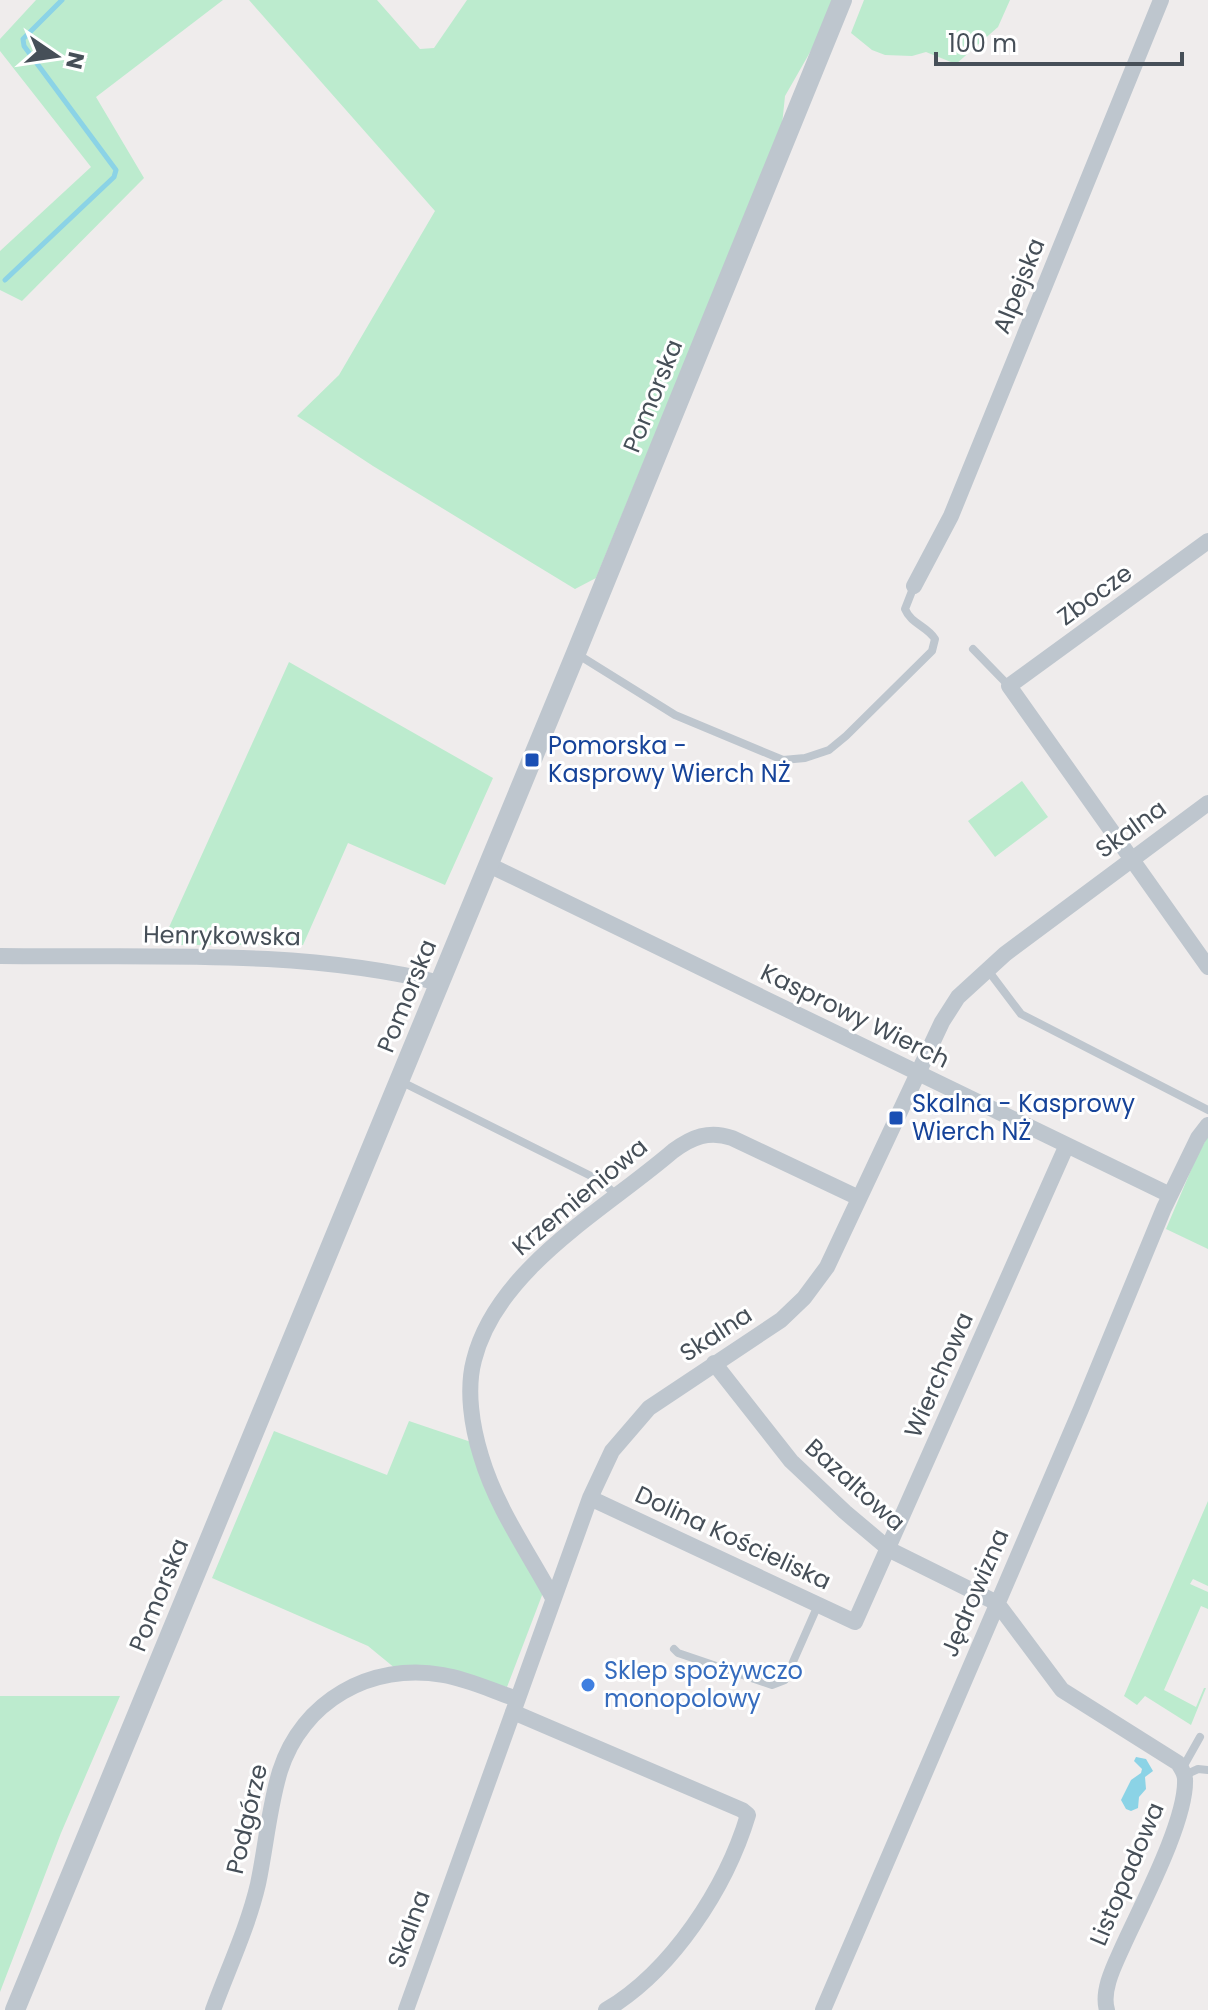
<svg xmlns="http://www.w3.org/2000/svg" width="1208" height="2010" font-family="Poppins,sans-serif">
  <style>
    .green { fill: #bcebce }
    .water { fill: #8bd3e6 }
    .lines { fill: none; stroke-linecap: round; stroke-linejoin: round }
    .stream { stroke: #8bd3e6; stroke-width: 5 }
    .service { stroke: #bec6ce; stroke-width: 8 }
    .minor { stroke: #bec6ce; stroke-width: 16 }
    .tertiary { stroke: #bec6ce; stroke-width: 20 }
    .transit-dot { fill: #1a4fb4; stroke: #fff; stroke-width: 3 }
    .shop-dot { fill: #3f7fe0; stroke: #fff; stroke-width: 3 }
    .labels { text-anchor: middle; stroke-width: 6; stroke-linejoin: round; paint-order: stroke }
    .street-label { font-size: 24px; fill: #464f58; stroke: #fff }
    .transit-label { font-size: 24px; fill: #164399; stroke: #fff; text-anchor: start }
    .shop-label { font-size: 24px; fill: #366cbe; stroke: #fff; text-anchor: start }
  </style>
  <rect width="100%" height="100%" fill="#efecec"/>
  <path class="green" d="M36,0H223L96,97L144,178L22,301L0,290V251L91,167L0,51V39Z
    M249,0H377L420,49L434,48L467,0H835L821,33L785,96L782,125L596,578L575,589L373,466L297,416L339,375L435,211Z
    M864,0H1010L998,27L956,64L926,52L912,56L885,55L872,50L851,33Z
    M289,662L493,778L445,885L348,843L303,945H161Z
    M1022,781L1048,817L995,857L968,821Z
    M1208,1136V1249L1166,1229L1197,1156Z
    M409,1421L474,1443L544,1590L507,1687L396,1669L368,1646L212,1578L274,1431L387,1475Z
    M1208,1501V1586L1193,1579L1190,1584L1208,1592V1609L1201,1606L1164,1690L1196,1707L1204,1688H1206L1191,1725L1145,1696L1137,1705L1124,1696Z
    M0,1696H120L61,1833L0,1992Z"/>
  <path class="water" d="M1136,1757L1146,1759L1153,1771L1145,1777L1146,1789L1139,1797L1138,1808L1131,1811L1126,1809L1121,1800L1131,1780L1141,1773L1142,1769L1134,1761Z"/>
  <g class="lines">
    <path class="stream" d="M5,280L114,177L116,170L24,46L23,39L62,0"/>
    <path class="service" d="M973,649L1009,686
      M577,654L675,715L783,760L805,758L829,750L846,736L932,651L935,639C927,626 911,624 905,609L914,586
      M987,969L1021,1014L1208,1110
      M400,1081L601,1181L617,1196
      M674,1649L678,1653L772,1685L785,1680L818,1605
      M1182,1769L1200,1737
      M1185,1775L1198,1769L1208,1770"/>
    <path class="minor" d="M1208,541L1009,686L1208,967
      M914,586L951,516L1161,0
      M489,865L1170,1195
      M0,956C146,958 297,948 440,983
      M714,1363L791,1461L845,1512L890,1550L997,1603L1062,1690L1178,1763C1181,1768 1185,1773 1185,1779C1187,1820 1141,1906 1123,1946C1115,1964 1101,1990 1107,2010
      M590,1498L855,1622L1066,1147
      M553,1598C528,1552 496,1507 481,1456C472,1427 466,1390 474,1360C497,1268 606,1209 673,1151C692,1137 709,1130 732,1138L859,1198
      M513,1712L742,1810L748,1815C726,1888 672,1971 606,2010
      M213,2010C228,1969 248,1927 258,1884C266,1846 269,1807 280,1771C302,1701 371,1662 443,1675C468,1679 493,1691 517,1699
      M406,2010L590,1498L612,1451L649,1408L781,1320L804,1298L827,1267L942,1022L958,997L1005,954L1208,803
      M823,2010L1081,1409L1164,1208L1198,1138L1208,1125"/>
    <path class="tertiary" d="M15,2010L576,653L842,0"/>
  </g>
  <g class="transit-dot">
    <rect x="524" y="752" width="16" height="16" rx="4"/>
    <rect x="888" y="1110" width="16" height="16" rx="4"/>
  </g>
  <circle class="shop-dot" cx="588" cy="1685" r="8"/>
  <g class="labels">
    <g class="street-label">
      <text transform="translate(1019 286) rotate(-68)" y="8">Alpejska</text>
      <text transform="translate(653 396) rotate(-68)" y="8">Pomorska</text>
      <text transform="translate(1095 595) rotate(-36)" y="8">Zbocze</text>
      <text transform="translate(1131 829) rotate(-36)" y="8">Skalna</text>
      <text transform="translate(222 936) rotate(1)" y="8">Henrykowska</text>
      <text transform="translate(407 996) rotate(-68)" y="8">Pomorska</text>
      <text transform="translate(855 1016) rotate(26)" y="8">Kasprowy Wierch</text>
      <text transform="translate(580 1197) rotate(-40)" y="8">Krzemieniowa</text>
      <text transform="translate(716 1334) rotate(-33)" y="8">Skalna</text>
      <text transform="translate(939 1375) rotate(-66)" y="8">Wierchowa</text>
      <text transform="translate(855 1485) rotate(42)" y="8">Bazaltowa</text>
      <text transform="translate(733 1538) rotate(25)" y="8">Dolina Kościeliska</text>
      <text transform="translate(975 1593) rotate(-67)" y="8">Jędrowizna</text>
      <text transform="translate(159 1595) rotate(-68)" y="8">Pomorska</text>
      <text transform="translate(247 1819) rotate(-77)" y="8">Podgórze</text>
      <text transform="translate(1127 1874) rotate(-67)" y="8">Listopadowa</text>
      <text transform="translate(409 1929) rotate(-70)" y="8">Skalna</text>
    </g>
    <g class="transit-label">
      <text x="548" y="754">Pomorska -<tspan x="548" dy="28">Kasprowy Wierch NŻ</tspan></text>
      <text x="912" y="1112">Skalna - Kasprowy<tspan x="912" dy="28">Wierch NŻ</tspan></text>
    </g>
    <g class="shop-label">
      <text x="604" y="1679">Sklep spożywczo<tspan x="604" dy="28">monopolowy</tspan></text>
    </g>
  </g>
  <g transform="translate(56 56) rotate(103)" stroke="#ffffff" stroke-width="6" paint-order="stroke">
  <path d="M0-6L14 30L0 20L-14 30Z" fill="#464f58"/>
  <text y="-12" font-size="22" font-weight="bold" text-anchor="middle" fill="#464f58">N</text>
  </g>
  <path d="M936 52v12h246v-12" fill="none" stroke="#464f58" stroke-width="4"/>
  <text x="948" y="52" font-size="24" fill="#464f58" stroke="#ffffff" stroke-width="6" paint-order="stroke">100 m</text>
</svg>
